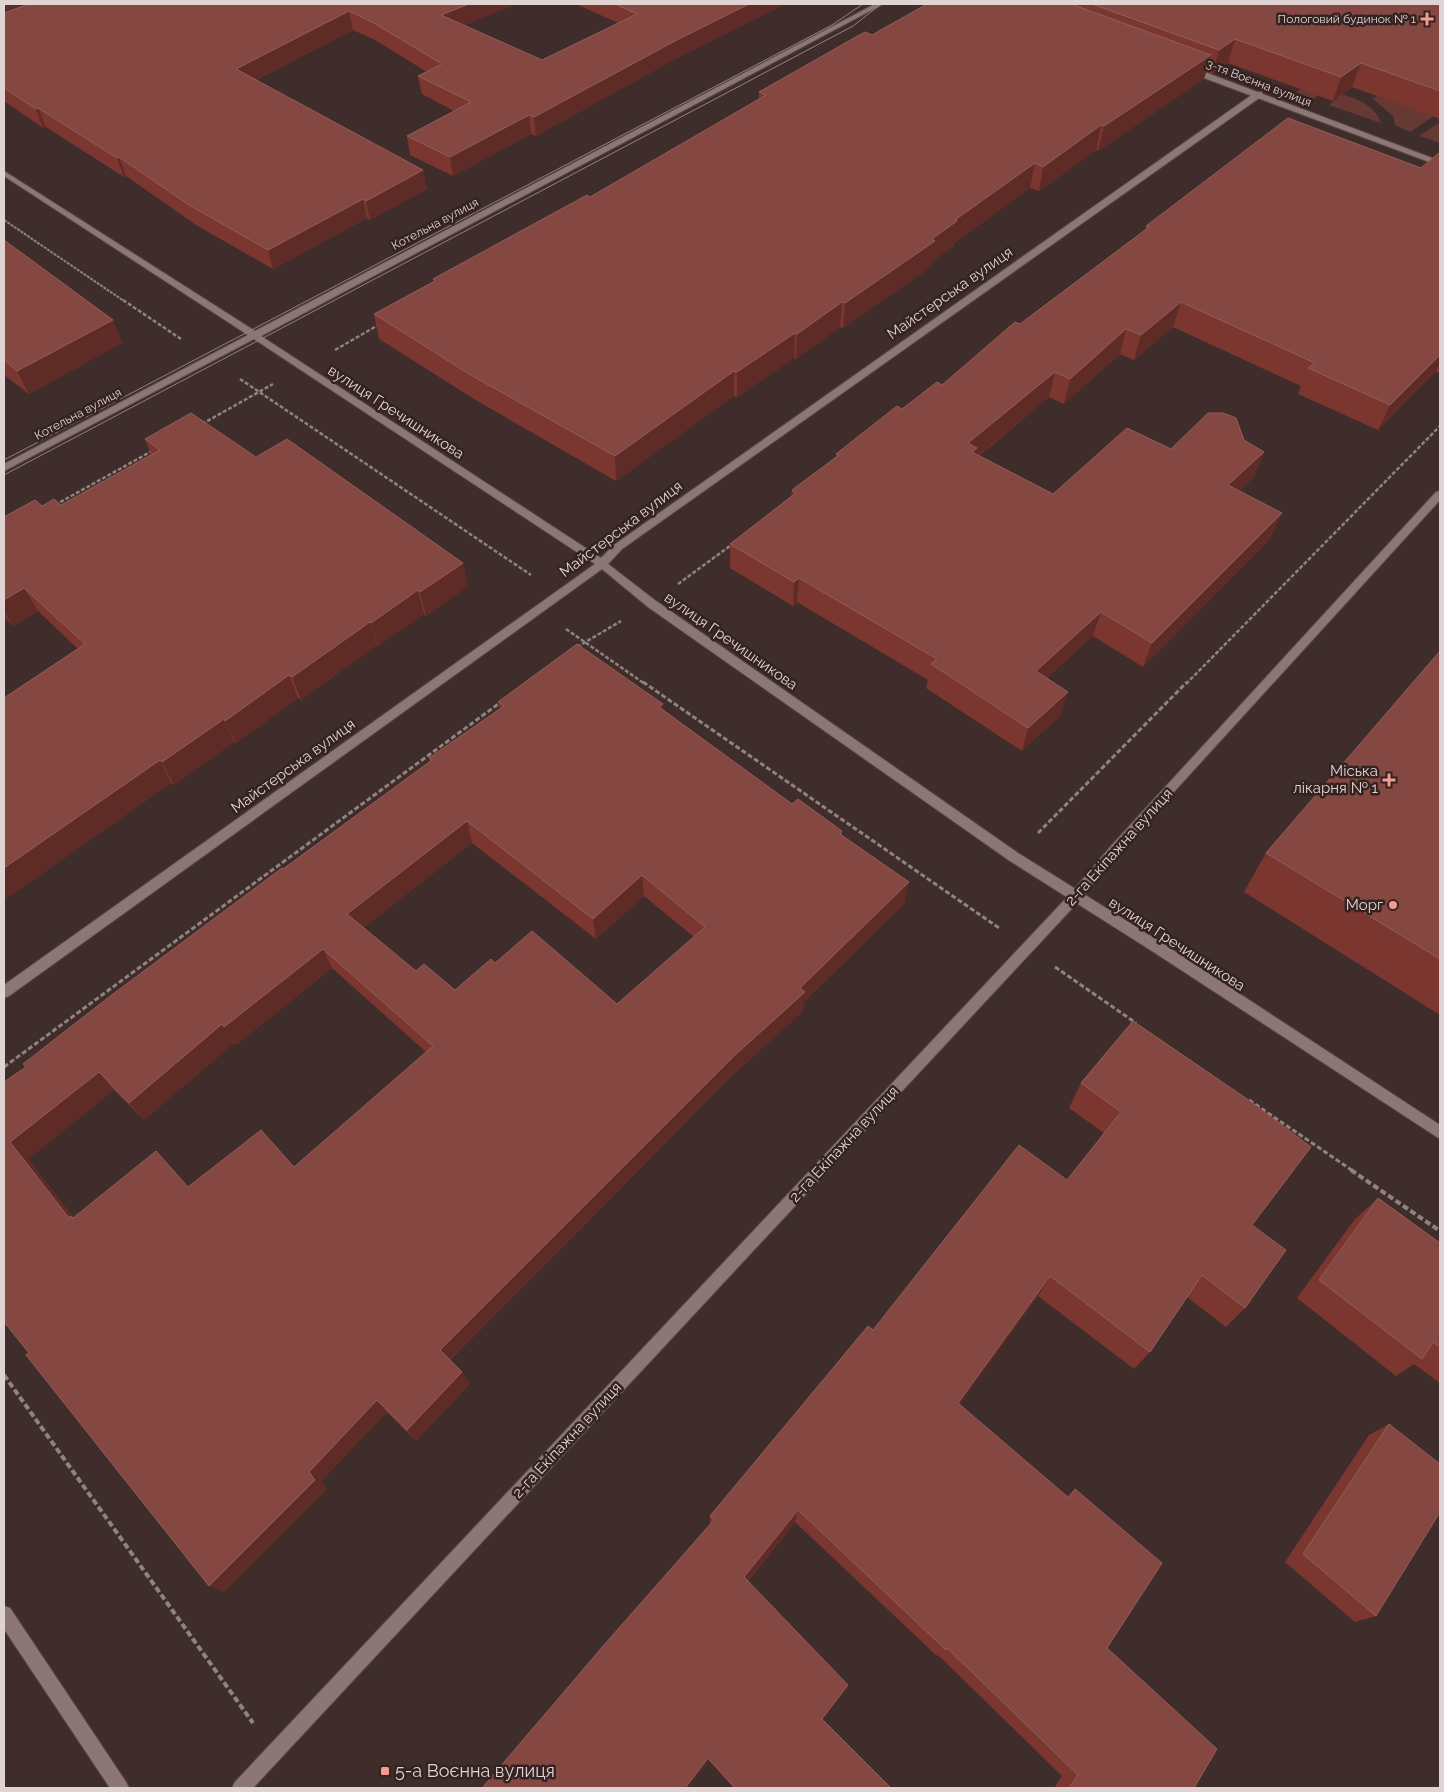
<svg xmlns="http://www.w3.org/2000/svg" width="1444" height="1792" font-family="Raleway,sans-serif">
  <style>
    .green { fill: #673933 }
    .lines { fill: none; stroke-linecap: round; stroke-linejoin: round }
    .street-casing { stroke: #594a48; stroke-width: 2 }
    .secondary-casing { stroke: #594a48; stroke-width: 2 }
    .path-far3 { stroke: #918280; stroke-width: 2; stroke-dasharray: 3 1; stroke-linecap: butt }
    .path-far2 { stroke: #918280; stroke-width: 2.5; stroke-dasharray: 4 2; stroke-linecap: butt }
    .path-far1 { stroke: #918280; stroke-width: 3; stroke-dasharray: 5 2.5; stroke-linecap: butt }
    .path { stroke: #918280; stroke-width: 4; stroke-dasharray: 6 3; stroke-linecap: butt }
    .street { fill: #8c7774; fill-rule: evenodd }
    .secondary { fill: #8c7774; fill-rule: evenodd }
    .tram { stroke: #908280; stroke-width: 1 }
    .wall { fill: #7b3630; fill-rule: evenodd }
    .shaded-wall { fill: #5e2b27 }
    .building { fill: #854742; stroke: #935d58; fill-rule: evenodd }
    .poi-dot { fill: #f59c90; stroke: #342321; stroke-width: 2 }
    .labels { text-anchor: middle; stroke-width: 5; stroke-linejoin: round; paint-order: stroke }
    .far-poi-label { font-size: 12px; fill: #dfd4d2; stroke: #342321; text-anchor: end }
    .far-street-label { font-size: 12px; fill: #dfd4d2; stroke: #342321 }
    .street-label { font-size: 15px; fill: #dfd4d2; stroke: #342321 }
    .poi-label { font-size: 15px; fill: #dfd4d2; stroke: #342321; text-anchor: end }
    .near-poi-label { font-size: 18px; fill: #dfd4d2; stroke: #342321; text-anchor: start }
  </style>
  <rect width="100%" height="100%" fill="#3f2d2b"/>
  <path class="green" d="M1301,88C1325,91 1372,94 1381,123L1329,105L1338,98L1323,92L1313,99L1296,93Z
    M1377,96L1434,116L1410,132L1395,125L1393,116L1373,99Z
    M1440,122V143L1419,136Z"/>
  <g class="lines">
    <defs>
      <path id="street" d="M875,4H883L261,336L601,558L614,545L1256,92H1262V96L622,549L608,564L656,601L1018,853L1162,943L1440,1125V1139L1152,951L1010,861L648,607L602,569L9,996L4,998V985L595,564L254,339L4,471V464L248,335L4,176V171L255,331Z
        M4,1606L10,1608L126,1782L129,1788H110L4,1629Z"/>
      <path id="secondary" d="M1188,68H1194L1440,161V166L1188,72Z
        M1440,491V500L1120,851L1079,901L253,1788H232L235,1782L1071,893L1112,845L1436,492Z"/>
    </defs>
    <use href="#street" class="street-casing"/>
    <use href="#secondary" class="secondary-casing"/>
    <path class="path-far3" d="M4,220L124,301"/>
    <path class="path-far2" d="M123,300L181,339
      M335,350L380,324
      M240,379L531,575
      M202,424L273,384
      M55,505L152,451
      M678,584L734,543
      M566,629L645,684
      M577,647L621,621
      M1186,684L1440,426"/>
    <path class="path-far1" d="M643,682L999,928
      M1038,833L1187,682
      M1055,967L1136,1023
      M4,1067L501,702
      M1249,1100L1353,1171"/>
    <path class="path" d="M1351,1170L1440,1231
      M4,1375L253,1723"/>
    <use href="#street" class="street"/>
    <use href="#secondary" class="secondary"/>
    <path class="tram" d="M4,460L832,25L863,4
      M4,475L853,26L881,4"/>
  </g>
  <path class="wall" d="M4,4H516L464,25L542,60L618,23L576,4H785L675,59L536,136L531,134L453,176L410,155L407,136L454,111L422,94L418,76L427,72L375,40L353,30L256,80L423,170L427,189L370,220L367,218L273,269L196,225L126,176L124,177L46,127L43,128L4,101Z
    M927,4H1440V119L1352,87L1333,101L1228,63L1212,74L1206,72L1204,79L1098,151L1096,150L1039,191L1030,188L954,243V246L932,261V266L843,328L840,327L796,359L794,358L737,397L734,396L616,481L474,399L379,339L374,314L434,281L433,279L590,197L759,99V92L872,35Z
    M1440,152V371L1438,373L1436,371L1378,430L1298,394L1301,386L1173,327L1134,360L1120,354L1064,404L1049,397L979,456L1053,494L1171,449L1244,440L1264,452L1254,477L1239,491L1271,538L1143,667L1093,636L1047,678L1061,715L1022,751L926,688L928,680L797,602L793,606L730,568V544L791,496L792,490L836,457V454L902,409L942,385L1020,324L1145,230L1146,226L1421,168Z
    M4,240L113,320L122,343L29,394L4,375Z
    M145,439L256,457L463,563L468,586L426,616L424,614L378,646L377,645L301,700L298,698L236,743L234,742L174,785L171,783L20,889L4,899V698L78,649L38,611L13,626L7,620L4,623V517L42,506L61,505L151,454Z
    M1440,651V1015L1244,892L1266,853Z
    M498,702L663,704V710L792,804L842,831V835L905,903L804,1002L803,1011L734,1074L450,1360L470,1384L416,1441L387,1412L321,1481L327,1489L224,1592L29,1353L26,1067L283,869L430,762L429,758L500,709ZM472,843L596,939L644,896L694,937L617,1004L495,963L455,990L416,971L363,928ZM332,968L426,1052L294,1167L188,1187L74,1218L28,1159L114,1090L144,1120L234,1043L236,1045Z
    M1133,1021L1252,1225L1245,1308L1226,1327L1187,1297L1150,1352L1134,1369L1038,1296L959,1404L1067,1496L1075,1489L1107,1648L1194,1788H1054L1062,1776L938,1655L937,1656L795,1522L748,1581L822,1719L891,1788H734L604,1645L710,1524V1516L873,1330L1067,1180L1104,1133L1069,1108L1081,1083Z
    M1378,1198L1440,1243V1383L1414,1364L1396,1376L1297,1298L1355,1219Z
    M1389,1424L1376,1616L1355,1622L1285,1562L1369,1435Z"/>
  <path class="shaded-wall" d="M10,4H64L4,27V6Z
    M469,4H516L444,34L441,15Z
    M749,4H785L675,59L536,136L534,117L675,41Z
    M349,11L353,30L241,87L236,69Z
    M1235,39L1228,63L1212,74L1219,50Z
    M1211,55L1204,79L1098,151L1104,126Z
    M1361,63L1352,87L1333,101L1341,77Z
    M38,108L46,127L43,128L36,109Z
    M529,115L531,134L453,176L450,157Z
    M1101,125L1096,150L1039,191L1043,167Z
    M119,157L126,176L124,177L117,158Z
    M1035,163L1030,188L954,243V246L932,261V266L843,328L845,303L955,220Z
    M423,170L427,189L370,220L366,201Z
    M363,199L367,218L273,269L268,250Z
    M842,302L840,327L796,359L797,334Z
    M1181,302L1173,327L1134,360L1141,335Z
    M113,320L122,343L29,394L17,371Z
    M1126,329L1120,354L1064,404L1070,379Z
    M795,333L794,358L737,397V372Z
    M1440,355V363L1436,371L1378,430L1390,405Z
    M734,371V396L616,481L615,456Z
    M1055,372L1049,397L974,459L968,443Z
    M1264,452L1254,477L1219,510L1228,485Z
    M1282,513L1271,538L1143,667L1152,643Z
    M463,563L468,586L426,616L420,592Z
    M799,578L797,602L793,606L794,582Z
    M24,588L38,611L13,626L4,611V600Z
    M418,590L424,614L378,646L371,623Z
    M1101,612L1093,636L1029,695L1036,671Z
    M4,614L7,620L4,623Z
    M370,622L377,645L301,700L292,677Z
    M289,675L298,698L236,743L225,721Z
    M1068,692L1061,715L1022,751L1028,728Z
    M663,704L664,726L659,707Z
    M224,719L234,742L174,785L162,762Z
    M160,760L171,783L20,889L4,899V868Z
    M467,821L472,843L355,934L347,914Z
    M642,875L644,896L596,939L593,919Z
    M909,882L905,903L804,1002L803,1011L734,1074L447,1362L440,1350L800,988Z
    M323,949L332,968L236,1045L224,1027Z
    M222,1024L234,1043L144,1120L129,1103Z
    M99,1072L114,1090L28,1159L75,1219L69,1218L10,1142Z
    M1050,1276L1038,1296L949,1419L958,1403Z
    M462,1372L470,1384L416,1441L407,1430Z
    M377,1400L387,1412L321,1481L327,1489L224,1592L209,1586L309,1472Z
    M798,1510L795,1522L743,1586L744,1577Z
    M708,1758L709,1760L687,1788H685Z"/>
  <path class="building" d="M29,4H469L441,15L542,60L637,14L615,4H749L675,41L534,117L529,115L450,157L407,136L471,102L418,76L442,64L372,22L349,11L236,69L423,170L366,201L363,199L268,250L189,205L119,157L117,158L38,108L36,109L4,88V13Z
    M927,4H1071L1211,55L1104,126L1101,125L1043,167L1035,163L955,220L957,221L932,239L935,241L845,303L842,302L797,334L795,333L737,372L734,371L615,456L469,374L374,314L435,281L433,279L587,195L590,197L766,95L759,92L854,38L865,32L872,35Z
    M1092,4H1440V91L1361,63L1341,77L1235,39L1219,50Z
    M1288,118L1421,168L1440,152V355L1390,405L1308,368L1315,363L1181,302L1141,335L1126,329L1070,379L1055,372L968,443L977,448L972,452L1053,494L1127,428L1171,449L1208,413H1223L1236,418L1244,440L1264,452L1228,485L1282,513L1152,643L1101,612L1036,671L1068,692L1028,728L931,664L937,659L799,578L794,582L730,544L796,493L792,490L839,455L836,454L897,406L902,409L937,382L942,385L1015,322L1020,324L1149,227L1146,226Z
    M4,240L113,320L17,371L4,360Z
    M191,413L256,457L287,439L463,563L420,592L418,590L371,623L370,622L292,677L289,675L225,721L224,719L162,762L160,760L4,868V698L85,644L24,588L4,600V517L35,500L42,506L54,499L61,505L160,450L145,439Z
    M577,644L663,704L659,707L792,804L798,799L842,831L840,834L909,882L800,988L805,992L734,1056L440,1350L462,1372L407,1430L377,1400L309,1472L315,1480L209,1586L26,1355L29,1353L4,1322V1082L26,1067L23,1064L109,997L282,868L283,869L432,760L429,758L504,706L498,702ZM467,821L593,919L642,875L705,927L617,1004L532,931L495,963L491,959L455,990L424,964L416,971L347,914ZM323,949L433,1046L294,1167L261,1130L188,1187L156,1151L73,1218L71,1216L69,1218L10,1142L99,1072L129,1103L222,1024L224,1027Z
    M1440,651V959L1266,853Z
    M1133,1021L1250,1101L1311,1147L1252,1225L1286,1250L1245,1308L1202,1275L1150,1352L1050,1276L958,1403L1069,1498L1075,1489L1162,1563L1107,1648L1217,1749L1194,1788H1069L1078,1775L947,1648L946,1650L798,1510L744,1577L848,1685L822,1719L891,1788H735L708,1758L685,1788H482L604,1645L714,1520L710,1516L868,1326L873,1330L1019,1145L1067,1180L1121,1112L1081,1083Z
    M1378,1198L1440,1243V1347L1433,1342L1422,1359L1319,1280Z
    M1389,1424L1440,1464V1512L1376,1616L1303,1554Z"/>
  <g class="poi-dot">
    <path d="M1424.5 11.5h5v5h5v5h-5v5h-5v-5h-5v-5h5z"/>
    <path d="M1386.5 772.5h5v5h5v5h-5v5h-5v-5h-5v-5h5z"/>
    <circle cx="1393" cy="905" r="5"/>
    <rect x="380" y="1766" width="10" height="10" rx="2.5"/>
  </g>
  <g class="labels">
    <g class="far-poi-label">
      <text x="1416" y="23">Пологовий будинок № 1</text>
    </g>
    <g class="far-street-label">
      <text transform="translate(1259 83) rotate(21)" y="4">3-тя Воєнна вулиця</text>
      <text transform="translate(435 224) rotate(-28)" y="4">Котельна вулиця</text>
      <text transform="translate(78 414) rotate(-28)" y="4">Котельна вулиця</text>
    </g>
    <g class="street-label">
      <text transform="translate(950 293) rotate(-35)" y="5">Майстерська вулиця</text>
      <text transform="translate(396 412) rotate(33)" y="5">вулиця Гречишникова</text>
      <text transform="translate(621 529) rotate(-37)" y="5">Майстерська вулиця</text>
      <text transform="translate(731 641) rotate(35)" y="5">вулиця Гречишникова</text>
      <text transform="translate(293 766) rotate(-36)" y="5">Майстерська вулиця</text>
      <text transform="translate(1119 847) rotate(-48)" y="5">2-га Екіпажна вулиця</text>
      <text transform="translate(1177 944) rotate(33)" y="5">вулиця Гречишникова</text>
      <text transform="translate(844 1144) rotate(-47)" y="5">2-га Екіпажна вулиця</text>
      <text transform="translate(567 1440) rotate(-47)" y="5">2-га Екіпажна вулиця</text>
    </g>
    <g class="poi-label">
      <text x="1378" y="776">Міська<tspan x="1378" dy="17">лікарня № 1</tspan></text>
      <text x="1383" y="910">Морг</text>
    </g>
    <g class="near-poi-label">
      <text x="395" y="1777">5-а Воєнна вулиця</text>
    </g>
  </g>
  <rect width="1444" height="1792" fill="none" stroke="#dfd4d2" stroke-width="10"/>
</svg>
